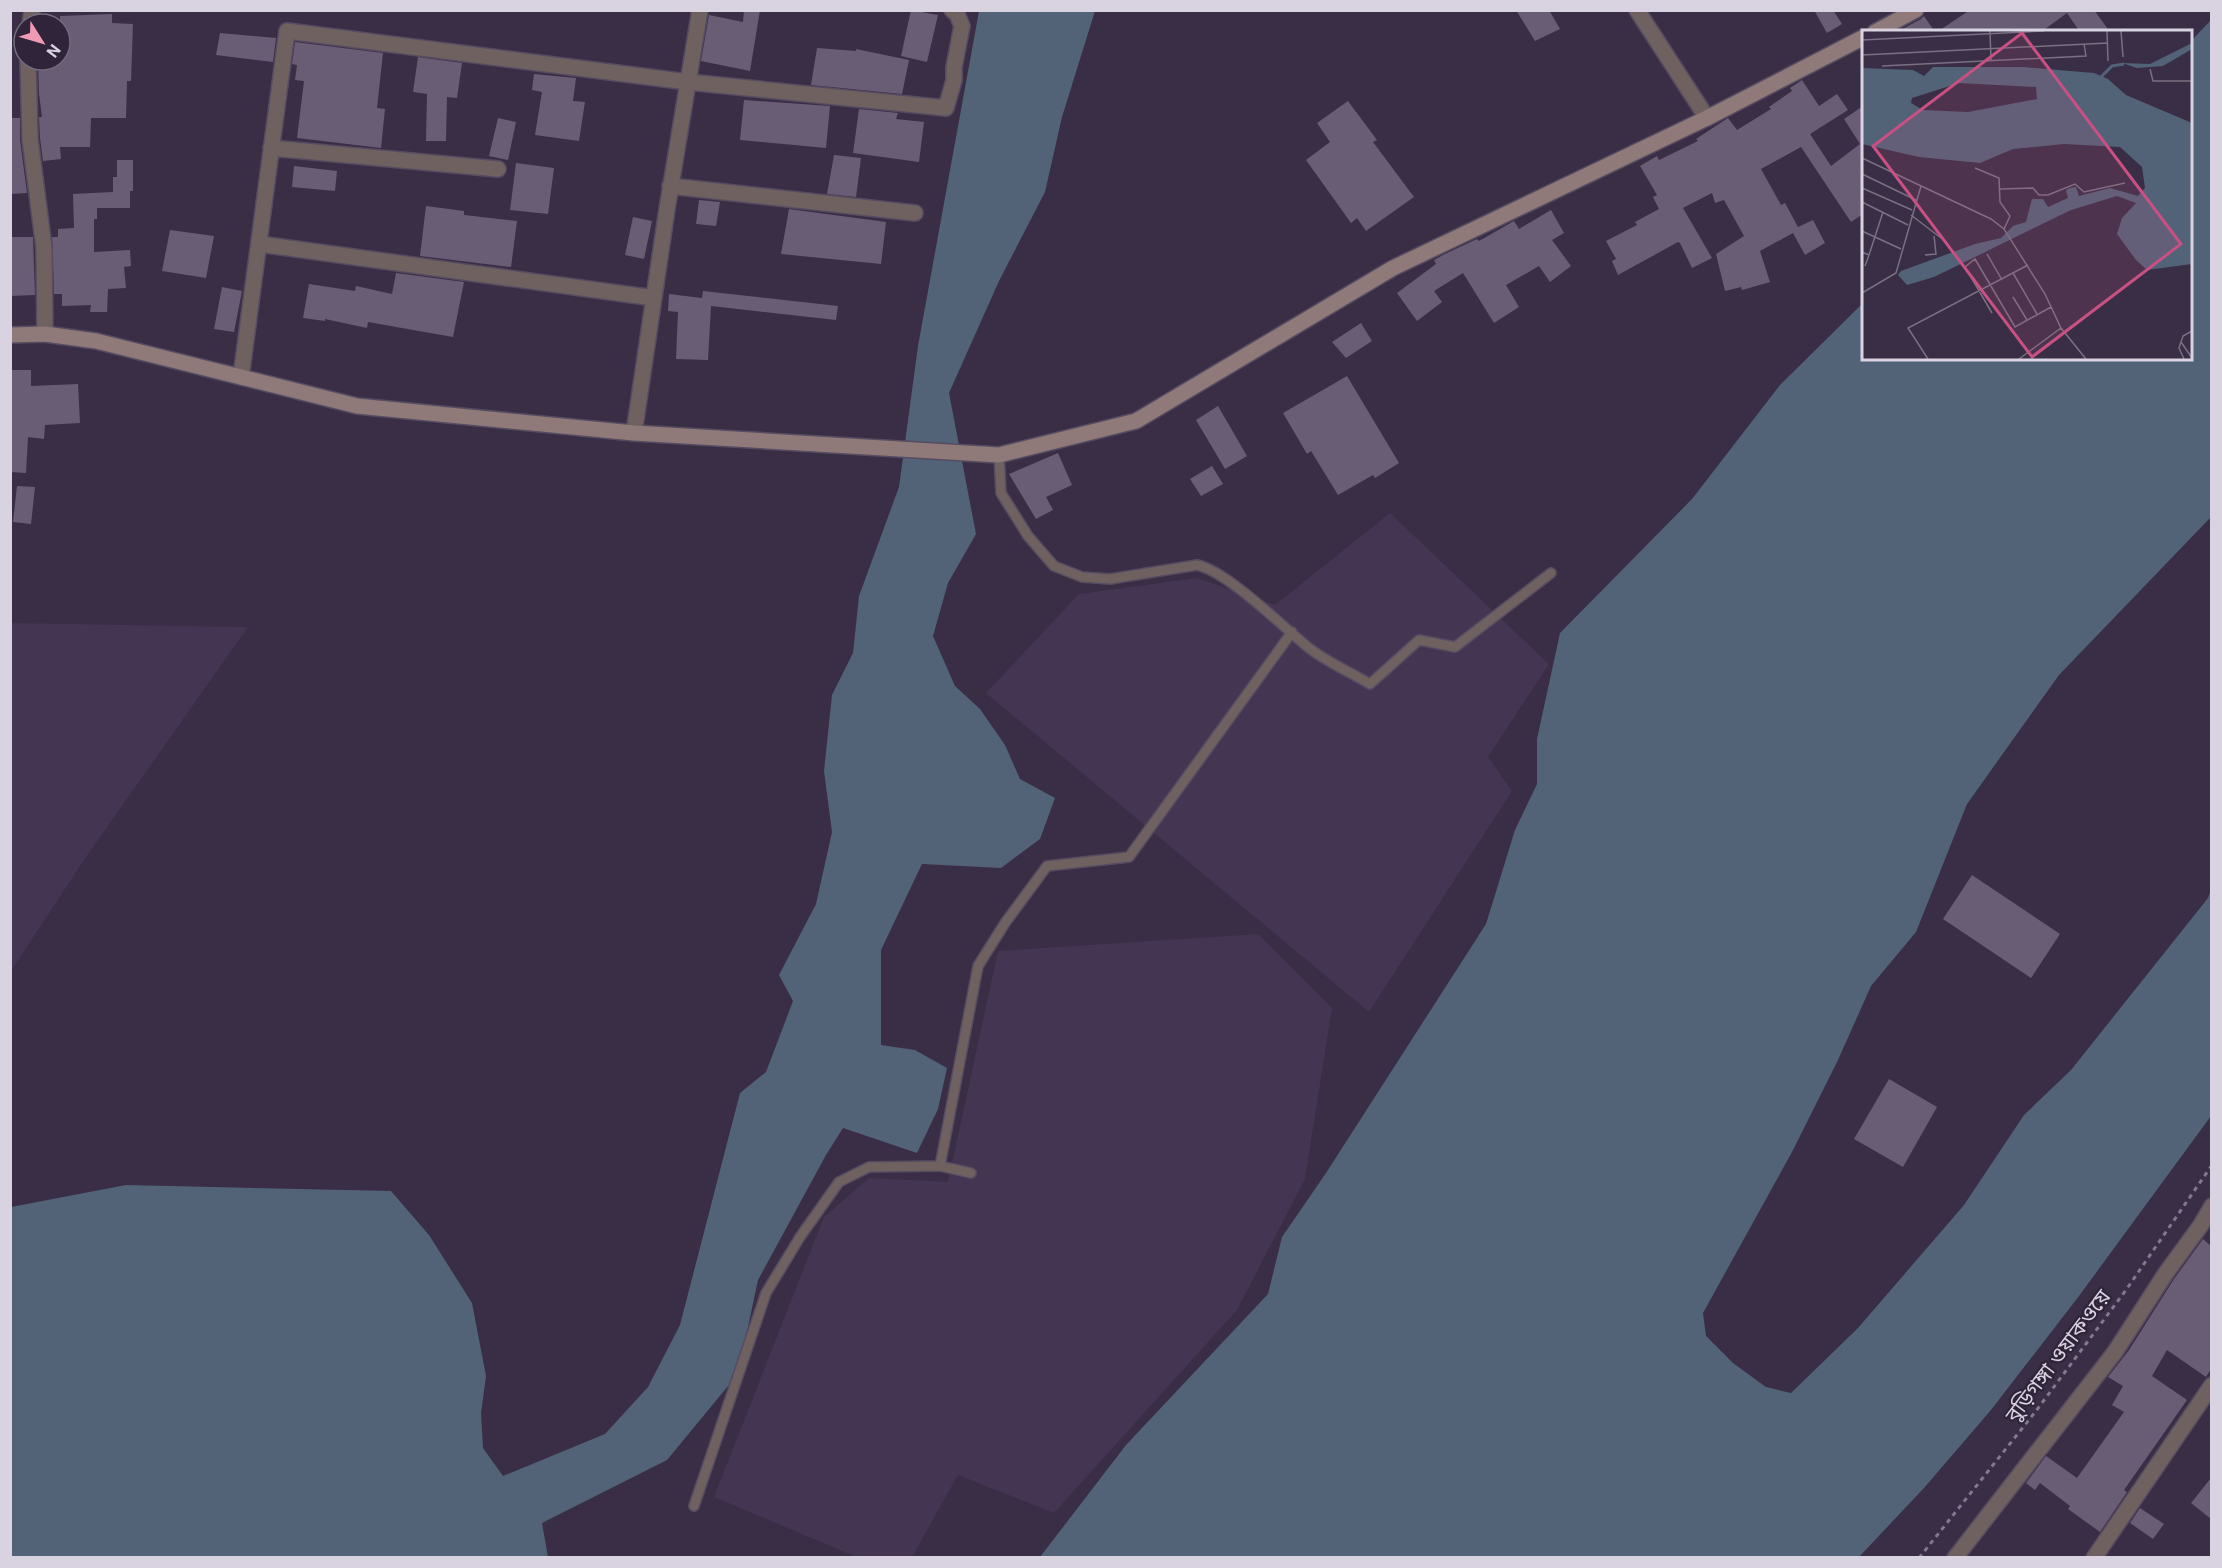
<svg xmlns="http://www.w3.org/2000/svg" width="2222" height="1568" font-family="Roboto,'Noto Sans Bengali',sans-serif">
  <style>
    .built { fill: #443553 }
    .water { fill: #526277 }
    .building { fill: #695d76 }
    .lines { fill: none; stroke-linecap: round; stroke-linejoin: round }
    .lane-casing { stroke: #564c61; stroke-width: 12 }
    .street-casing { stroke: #564c61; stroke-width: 18 }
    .secondary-casing { stroke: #564c61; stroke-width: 18 }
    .path { stroke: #81798c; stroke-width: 3; stroke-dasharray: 4.5 4.5; stroke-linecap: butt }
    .lane { stroke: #6f6160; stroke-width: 9 }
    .street { stroke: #6f6160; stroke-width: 15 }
    .secondary { stroke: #8f7979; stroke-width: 15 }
    .labels { text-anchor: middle; stroke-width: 4.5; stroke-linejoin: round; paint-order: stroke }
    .street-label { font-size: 21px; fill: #d8d2e1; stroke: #2f243a }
    .inset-river { fill: none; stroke: #526277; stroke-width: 3 }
    .inset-road { fill: none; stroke: #797083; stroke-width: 1.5 }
    .view { fill: #c95083; fill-opacity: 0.15; stroke: #c95083; stroke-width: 3 }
    .inset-edge { fill: none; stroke: #d8d2e1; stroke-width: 3 }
  </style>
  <rect width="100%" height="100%" fill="#392e45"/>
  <path class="built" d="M1390,513L1549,664L1488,757L1512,791L1369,1012L986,693L1079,594L1197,578L1275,605Z
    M11,623L248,627L86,857L11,971Z
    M1258,934L1332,1008L1305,1179L1237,1310L1054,1513L958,1475L912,1557L859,1558L714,1497L824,1217L869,1178L948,1182L998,951Z"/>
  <path class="water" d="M979,11H1095L1062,117L1045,192L999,281L949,393L976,534L948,583L933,636L955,686L980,709L1005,745L1020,779L1055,798L1040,839L1001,868L922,864L881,950V1045L915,1050L947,1068L938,1109L917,1153L843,1128L826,1155L758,1280L738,1374L667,1460L542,1523L548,1557L11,1558V1207L126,1185L391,1191L429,1235L472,1303L486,1376L481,1413L483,1448L503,1476L605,1434L648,1387L680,1325L740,1093L766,1072L793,1001L779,975L816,904L832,832L824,771L832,695L853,653L859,596L899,487L918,346Z
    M2211,20V517L2059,675L1967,804L1916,932L1871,986L1838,1060L1792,1152L1703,1313L1706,1336L1733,1363L1766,1387L1791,1393L1858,1328L1964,1205L2024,1115L2071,1070L2208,898L2211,890V1116L2079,1296L1991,1410L1924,1488L1859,1557H1040L1126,1445L1268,1294L1282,1237L1326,1173L1486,924L1515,830L1537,784V739L1560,633L1692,499L1780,385L1863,303L1864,358H2190L2191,41Z"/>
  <path class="building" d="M744,10H760L750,71L701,61L709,15L743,22Z
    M911,10L938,15L927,62L901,56Z
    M1516,10H1549L1560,29L1535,41Z
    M1814,10H1833L1842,24L1827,33Z
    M1970,10H2094L2110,32H2080L2067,13L2041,32H1937Z
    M112,14V23L133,24L131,81H127L126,118H91L90,147H60L61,159L43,161L40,138L39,117H42L39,94L38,60H61L60,16Z
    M1924,16L1935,32H1897L1921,19Z
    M220,33L276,38L273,62L216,55Z
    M295,42L383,53L377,108L385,109L381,148L297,138L304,81L295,80L297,65L292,64Z
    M817,48L856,51V49L909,60L902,94L811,85Z
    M418,57L462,63L457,98L447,97L446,141H426L427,94L413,92Z
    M534,74L576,78L573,101L585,102L579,141L535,135L542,92L532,90Z
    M1802,80L1819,106L1837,94L1848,110L1810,134L1831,166L1860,144L1844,119L1863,106V214L1851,222L1801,147L1761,169L1781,205L1785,203L1798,227L1813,220L1825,243L1805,255L1793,233L1760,251L1770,282L1742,290L1741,287L1725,291L1716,254L1744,236L1724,200L1715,203L1712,193L1683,208L1712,258L1692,268L1680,243L1678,242L1618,275L1612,261L1616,259L1606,241L1637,225L1635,222L1659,209L1653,197L1657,195L1640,166L1657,156L1659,160L1698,141L1696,139L1728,118L1737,130L1771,109L1769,107L1792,91L1790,88Z
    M744,100L830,106L826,148L740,140Z
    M1348,101L1377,140L1373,142L1414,197L1366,231L1357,218L1351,223L1306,160L1330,142L1317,123Z
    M859,109L898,113L896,119L924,122L919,162L853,153Z
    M10,118H20V140L27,193L10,194Z
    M498,118L516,122L508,160L489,156Z
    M834,155L861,158L856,197L827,194Z
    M117,160H133V191H130V208H97V219H94V252L130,250L131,266L124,267L126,288L108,289L107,312H90L91,305L62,306V294H54L52,237H58V229L74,228L73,194L113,192V177H117Z
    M516,163L554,168L548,214L510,210Z
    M294,166L337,171L335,191L292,187Z
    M699,200L720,202L716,226L696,224Z
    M426,206L464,211V215L517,221L511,267L420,256Z
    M789,209L886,222L881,264L781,254Z
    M1551,210L1564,233L1552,240L1571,266L1550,282L1539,266L1506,285L1519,307L1494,323L1463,273L1434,291L1442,302L1417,321L1397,293L1436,264L1434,260L1443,255L1477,239L1479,241L1514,221L1519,229Z
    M633,217L652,221L644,259L625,255Z
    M170,230L214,236L206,278L162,271Z
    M10,237H33L35,295L10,296Z
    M396,273L464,282L453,337L368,322L367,328L325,319V321L303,318L309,284L355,291L356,286L392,294Z
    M222,287L242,291L234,332L214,329Z
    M703,291L838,306L836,320L711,306L708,360L676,359L678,312L668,311L669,294L702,298Z
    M1361,323L1372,341L1346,358L1332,342Z
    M10,370H31V386L78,384L80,423L45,425L44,439L28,437L26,473L10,472Z
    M1347,376L1399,463L1375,478L1373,475L1338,495L1311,451L1307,454L1283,413Z
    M1218,406L1247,456L1225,469L1196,420Z
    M1058,453L1072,485L1046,497L1053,510L1036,519L1009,474Z
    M1212,466L1223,484L1201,496L1190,479Z
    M17,486L35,487L31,524L13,522Z
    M1972,875L2060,934L2031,978L1943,919Z
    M1889,1079L1937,1107L1903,1167L1854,1139Z
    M2203,1239L2211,1246V1369L2206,1377L2167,1350L2152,1376L2187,1400L2124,1490L2127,1492L2100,1532L2068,1509L2070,1506L2040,1483L2035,1490L2026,1483L2046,1456L2077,1478L2124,1412L2112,1405L2123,1386L2108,1377L2129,1350L2174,1279Z
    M2211,1478V1519L2191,1503Z
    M2140,1508L2164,1524L2153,1539L2130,1523Z"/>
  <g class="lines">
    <defs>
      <path id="lane" d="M999,455L1001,493L1028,536L1054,566L1082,577L1110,579L1197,565C1227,571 1283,627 1309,648C1327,662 1350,672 1370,684L1419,640L1455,647L1551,573
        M940,1166L971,1173
        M694,1506L766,1293L800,1237L839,1182L869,1167L940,1166L978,966L1005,923L1047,866L1129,857L1292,632"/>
      <path id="street" d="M1637,10L1707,118
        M30,24L32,10
        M28,60L30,139L44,248L45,334
        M271,148L498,169
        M670,186L915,213
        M259,244L654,298
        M241,377L287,31L688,82L946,108L954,80V67L962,26L957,14L952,10
        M634,433L667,209L700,10
        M1955,1558L2115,1352L2166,1273L2201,1225L2212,1206
        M2094,1558L2212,1385"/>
      <path id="secondary" d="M1875,32L1916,10
        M10,335L45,334L96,341L357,406L634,433L999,455L1136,421L1393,268L1707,118L1864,37"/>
    </defs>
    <use href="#lane" class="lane-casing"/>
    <use href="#street" class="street-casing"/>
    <use href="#secondary" class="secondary-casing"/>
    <path class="path" d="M1919,1558L2036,1411L2126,1290L2212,1165"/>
    <use href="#lane" class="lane"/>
    <use href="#street" class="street"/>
    <use href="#secondary" class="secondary"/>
  </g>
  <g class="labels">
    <g class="street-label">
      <text transform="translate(2058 1356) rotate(-53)" y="7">বুড়িগঙ্গা ওয়াকওয়ে</text>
    </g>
  </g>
  <g transform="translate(1862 30)">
    <rect width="330" height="330" fill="#392e45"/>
    <path d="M330,13V19L301,36L275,38L260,33L288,34ZM71,37H161L232,43L246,49L264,65L330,93V234L285,240L274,230L255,204L260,188L274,173L255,166L209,180L72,247L45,255L36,245L39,241L113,214L139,208L151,196L164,192L170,169H181L186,177L206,168L204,160L208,158L214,157L217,166L248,158L276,166L283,158L280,137L258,117L202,114L151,119L118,133L57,127L0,114V38L51,40L62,46ZM97,53L174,57L175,69L106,82L61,80L49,73L50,68Z" fill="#526277" fill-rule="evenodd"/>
    <path class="inset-river" d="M238,48L250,36L262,34"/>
    <path class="inset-road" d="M128,1L129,30M245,1L246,31M259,1L261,27M0,10L182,1M0,25L246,13M20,36L224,26L222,14M288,39L291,51H330M0,128L129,189L142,199L183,264L199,298L224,329M113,138L137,148L138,172L148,186L142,199M0,144L54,170M0,158L50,180M138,159L171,158L177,165H186L213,154L222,162L263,153M0,172L46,195M49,185L79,208M0,201L39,219M0,222L7,225L3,236M125,224L140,250M7,225L21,182M63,225L74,224L72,206M151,243L175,284M0,263L34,243L59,156M151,267L165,290M130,283L103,237L113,229L153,297L189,277M319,312L330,328M66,329L46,298L166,235M157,329L199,298M322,329L317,318L321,306L330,301"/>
    <path class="view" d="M160,3L319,214L170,327L11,116Z"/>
    <rect width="330" height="330" class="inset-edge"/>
  </g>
  <rect width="2222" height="1568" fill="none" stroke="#d8d2e1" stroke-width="24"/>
  <g transform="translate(42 42) rotate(127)"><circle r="28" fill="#2f243a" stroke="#736a7d" stroke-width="1.5"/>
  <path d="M0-4.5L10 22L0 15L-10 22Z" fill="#f19ab3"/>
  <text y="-9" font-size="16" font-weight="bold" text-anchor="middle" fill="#d8d2e1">N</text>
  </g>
</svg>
